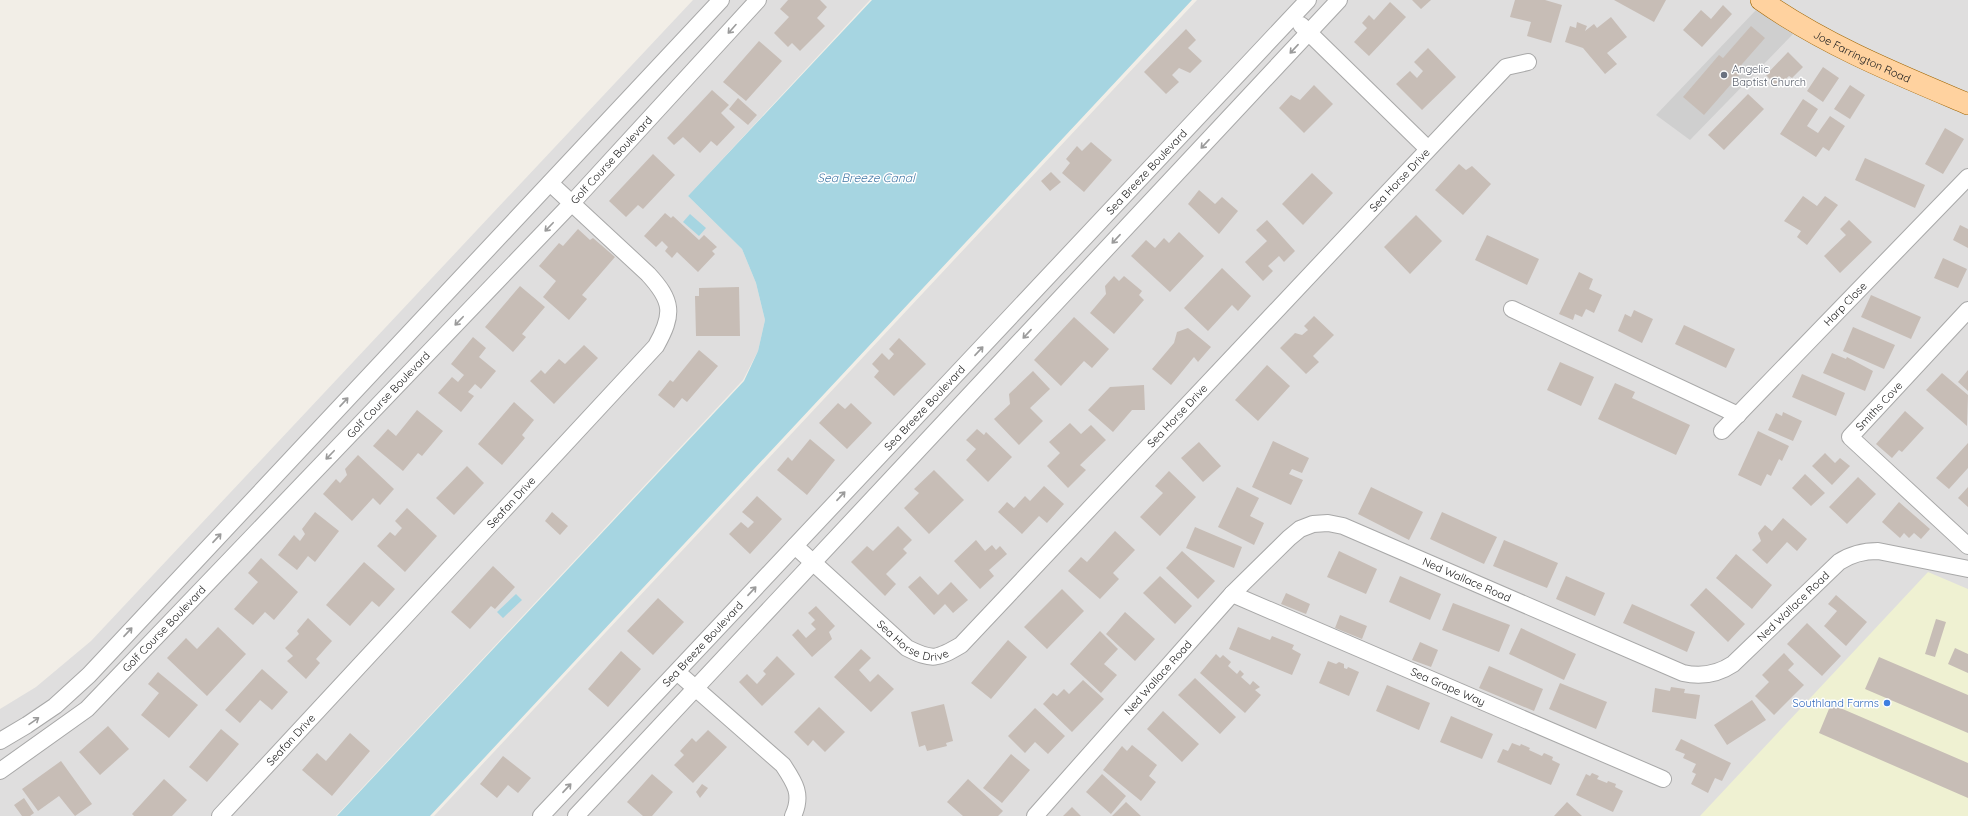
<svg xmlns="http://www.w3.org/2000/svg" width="1968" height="816" font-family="Quicksand,sans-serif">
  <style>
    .residential { fill: #dfdede }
    .religious { fill: #cfcfcf }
    .farmland { fill: #eff1d2 }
    .water { fill: #a6d5e1 }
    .building { fill: #c7bdb6 }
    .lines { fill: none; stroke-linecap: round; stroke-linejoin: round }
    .minor-casing { stroke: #a8a8a8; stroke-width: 18 }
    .major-casing { stroke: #9e6400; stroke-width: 22 }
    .minor { stroke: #fff; stroke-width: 16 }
    .major { stroke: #ffd29f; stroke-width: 21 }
    .oneway { stroke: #9b9b9b }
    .worship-dot { fill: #6b7280; stroke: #fff; stroke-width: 1.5 }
    .shop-dot { fill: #3f7fe0; stroke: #fff; stroke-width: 1.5 }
    .labels { text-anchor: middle; stroke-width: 3; stroke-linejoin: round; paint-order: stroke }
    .street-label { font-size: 11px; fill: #212121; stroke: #fff }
    .worship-label { font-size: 11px; fill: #5b616d; stroke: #fff; text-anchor: start }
    .shop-label { font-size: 11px; fill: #366cbe; stroke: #fff; text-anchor: end }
    .water-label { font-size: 12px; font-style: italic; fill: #4278a6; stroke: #fff }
  </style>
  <rect width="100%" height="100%" fill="#f2eee7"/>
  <path class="residential" d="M693,0H870L688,196L742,249L756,283L765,320L758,351L743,380L336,816H0V709L36,687L91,641Z
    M1197,0H1968V816H434Z"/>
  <path class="religious" d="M1756,10L1793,34L1690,140L1656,115Z"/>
  <path class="farmland" d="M1928,572L1968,589V816H1700Z"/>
  <path class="water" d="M872,0H1192L430,816H337L744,381L758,351L765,320L756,283L742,249L688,196Z
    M690,214L706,228L699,236L683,222Z
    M516,594L522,600L503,618L497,612Z"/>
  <path class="building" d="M788,0H820L827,7L817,18L825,26L800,51L792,43L788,47L774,33L789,17L780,9Z
    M1412,0H1431L1421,9Z
    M1515,0H1545L1562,5L1551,43L1527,36L1531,22L1510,17Z
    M1614,0H1666L1654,22Z
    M1390,2L1406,17L1369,56L1354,42L1367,28L1362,23L1369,15L1374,20Z
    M1723,5L1732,14L1702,47L1683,30L1701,10L1711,19Z
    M1611,17L1627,37L1607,53L1617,64L1605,74L1583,48L1565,42L1570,26L1576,28L1577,22L1587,26L1585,31L1594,24L1597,28Z
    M1751,26L1765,38L1736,71L1740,74L1704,115L1683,97L1719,55L1723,58Z
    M1186,29L1196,40L1188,48L1202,61L1190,73L1179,68L1172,75L1179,82L1166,94L1144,72Z
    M759,41L782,61L746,101L723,82Z
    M1428,48L1456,77L1422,110L1396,84L1410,71L1417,78L1423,71L1414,62Z
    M1788,52L1803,67L1792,78L1789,76L1777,87L1766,75Z
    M1823,67L1839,78L1823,102L1807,91Z
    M1314,85L1333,104L1304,133L1279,108L1291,95L1300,100Z
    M1850,85L1865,95L1850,119L1834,109Z
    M712,90L729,105L721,113L735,127L717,146L711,141L700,153L683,137L674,145L667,138Z
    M1748,94L1764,109L1724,150L1708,135Z
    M738,98L757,115L748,125L729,109Z
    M1803,99L1818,109L1807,126L1818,133L1830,116L1845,126L1829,151L1823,147L1816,157L1780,134Z
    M1945,128L1964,139L1943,174L1925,164Z
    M1091,142L1112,160L1084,192L1062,173L1070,163L1066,159L1077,146L1082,151Z
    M653,154L675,175L643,209L638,205L626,217L609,201Z
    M1865,158L1925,185L1915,208L1855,180Z
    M1459,164L1466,170L1472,166L1491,184L1463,215L1435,190Z
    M1051,172L1061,182L1050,191L1041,181Z
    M1312,173L1333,193L1303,225L1282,204Z
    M1199,190L1215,204L1222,197L1238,211L1219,234L1188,204Z
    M1803,196L1817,206L1825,196L1838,205L1807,245L1797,237L1801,231L1784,221Z
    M665,213L671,218L673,216L699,240L704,235L717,247L712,251L715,254L698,272L677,252L672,258L665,251L668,247L662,241L656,247L644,236Z
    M1416,215L1442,241L1410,274L1384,247Z
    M1267,220L1295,251L1284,262L1279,256L1268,266L1273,271L1263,281L1245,262L1267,241L1256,230Z
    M1849,220L1872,242L1840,273L1824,256L1846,235L1840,229Z
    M1960,225L1968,229V248L1953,240Z
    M578,229L590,240L593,238L615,257L582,295L587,299L569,320L543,297L556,281L539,266L559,243L563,246Z
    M1179,232L1204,256L1170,292L1131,256L1146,240L1155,248L1164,238L1169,243Z
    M1487,235L1539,259L1527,285L1475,260Z
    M1943,258L1967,269L1958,288L1934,278Z
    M1222,268L1251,296L1238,311L1232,305L1208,331L1184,308Z
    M1579,272L1593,279L1589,289L1602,295L1594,313L1586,309L1582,317L1575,314L1573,320L1559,314Z
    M1114,276L1119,281L1124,276L1142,291L1139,295L1144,300L1114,334L1090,313L1106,294L1105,286Z
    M520,286L545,307L522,334L526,337L513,352L485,327Z
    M739,287L740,336H696L695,296H699V288Z
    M1871,295L1921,317L1911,339L1861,317Z
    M1634,310L1653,319L1642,343L1618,331L1625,314L1631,317Z
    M1314,316L1334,335L1313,356L1319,362L1306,374L1280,348L1295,333L1302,335L1308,330L1304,326Z
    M1074,317L1109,349L1092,368L1084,361L1061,386L1034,360Z
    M1684,325L1735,349L1726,368L1675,344Z
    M1853,327L1895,345L1884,369L1843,351Z
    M1188,328L1211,347L1198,362L1194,357L1171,385L1152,369L1174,343L1177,332Z
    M473,337L486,348L479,357L496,371L481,389L475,384L468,392L474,396L461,412L438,393L452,377L458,382L464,375L451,364Z
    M899,338L926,364L894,396L874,377L879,371L872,364L882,353L889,360L894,354L889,349Z
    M584,345L598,358L554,404L530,381L541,370L545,374L559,359L565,364Z
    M699,350L718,366L687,402L682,398L674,408L658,395L670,380L673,382Z
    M1832,353L1846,359L1847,357L1873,371L1865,391L1823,373Z
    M1560,362L1594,377L1581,406L1547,390Z
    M1267,365L1290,386L1258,421L1235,400Z
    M1968,370V391L1958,382Z
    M1033,371L1050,389L1030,408L1043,421L1019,445L994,419L1010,404L1009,394Z
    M1942,373L1968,395L1967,426L1926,390Z
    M1802,374L1845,393L1836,416L1792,397Z
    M1615,383L1635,392L1632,398L1690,425L1676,455L1598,419Z
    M1144,385L1145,410H1132L1113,432L1088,410L1110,387Z
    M514,402L534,420L522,435L525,438L502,465L478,444Z
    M838,403L845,409L851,403L872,423L847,449L819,423Z
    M417,410L443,431L422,456L418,453L403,471L373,446L388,429L396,436Z
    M1905,411L1924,428L1902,452L1899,450L1892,458L1876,444Z
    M1783,412L1802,421L1793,441L1768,430L1776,413L1782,416Z
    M1070,423L1081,434L1091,425L1106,440L1080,465L1086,470L1068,488L1047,466L1060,453L1049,442Z
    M977,429L984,435L986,432L1012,457L988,482L966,460L976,449L966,440Z
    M1758,431L1789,446L1782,461L1779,459L1771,476L1767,474L1761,486L1738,475Z
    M810,439L835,460L807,495L777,470L788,457L792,461Z
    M1273,441L1309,458L1302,473L1292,469L1289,474L1303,480L1291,505L1252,487Z
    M1199,442L1221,466L1203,482L1181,458Z
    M1968,443V468L1949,489L1936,478Z
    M1825,453L1835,463L1840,458L1850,466L1832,485L1812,466Z
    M358,455L394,489L380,505L373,498L352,521L323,494L336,479L340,483L347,475L345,469Z
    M467,466L484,483L454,515L436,498Z
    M934,470L964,500L929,534L904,508L919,493L914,489Z
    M1169,471L1196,497L1160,536L1140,517L1163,493L1155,486Z
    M1805,474L1825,493L1811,506L1792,488Z
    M1858,477L1876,494L1847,524L1829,507Z
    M1044,486L1064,504L1047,523L1039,516L1022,534L998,512L1007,502L1014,508L1025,496L1030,501Z
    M1237,487L1259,498L1250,516L1264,523L1254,545L1218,527Z
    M1371,487L1423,512L1409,540L1358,514Z
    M1968,487V507L1958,498Z
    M757,496L782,519L750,554L729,534L741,522L748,528L754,522L742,512Z
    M1899,502L1930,529L1921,539L1914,533L1909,538L1904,533L1900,538L1882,522Z
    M407,508L437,536L405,572L377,546L390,532L395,536L402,528L395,521Z
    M315,512L339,531L315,562L308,556L297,570L278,555L294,535L300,541L305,534L302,529Z
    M552,512L568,526L560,535L545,521Z
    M1442,512L1497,537L1484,564L1430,539Z
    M1783,518L1807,539L1797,551L1787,542L1767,564L1752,550L1761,541L1758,533L1765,525L1772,531Z
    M898,526L912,540L903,549L907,553L886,574L896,584L885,596L851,562L867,546L873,551Z
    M1195,527L1242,547L1234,568L1186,548Z
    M1115,531L1135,550L1113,573L1119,579L1100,599L1068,571L1081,557L1087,562Z
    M976,540L985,551L992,545L996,550L1000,546L1007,554L989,570L994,576L980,589L954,561Z
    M1504,540L1558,563L1547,588L1493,566Z
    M1182,551L1215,581L1198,599L1166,568Z
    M1339,551L1377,569L1366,594L1327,577Z
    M1736,554L1772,585L1752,609L1716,578Z
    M261,558L298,592L274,620L265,612L253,625L234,609L258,582L248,573Z
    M364,562L395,589L379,607L372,601L350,626L326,605Z
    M493,566L515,587L495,609L491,606L470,629L451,612Z
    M920,576L938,595L951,582L968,600L953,613L945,604L934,615L908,587Z
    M1160,576L1192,606L1175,624L1143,593Z
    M1400,576L1441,594L1430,620L1389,602Z
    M1566,576L1605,593L1595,616L1556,599Z
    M1706,588L1745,624L1728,642L1690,605Z
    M1062,589L1084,611L1047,649L1024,627Z
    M1286,593L1310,604L1306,614L1281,604Z
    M1836,595L1867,622L1846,646L1824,626L1837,611L1828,604Z
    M658,598L684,622L653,655L627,631Z
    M1453,603L1510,625L1499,652L1442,630Z
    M1632,604L1695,632L1687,652L1623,623Z
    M816,606L835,626L829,632L832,639L812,657L792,635L798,629L806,638L816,629L811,624L815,620L808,613Z
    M1125,612L1155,639L1135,661L1106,634Z
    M1340,615L1367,626L1362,639L1335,628Z
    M308,618L332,641L316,659L320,663L306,679L287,661L293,656L285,648L299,634L297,631Z
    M1936,619L1946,622L1935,657L1925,654Z
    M1807,623L1841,656L1822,676L1787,644Z
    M218,627L246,654L207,696L167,658L186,638L197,649Z
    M1238,627L1270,640L1272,636L1294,645L1292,649L1301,654L1292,675L1229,649Z
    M1521,628L1576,654L1564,680L1509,654Z
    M1100,631L1118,649L1104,664L1117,675L1101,693L1070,664Z
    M1008,640L1027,657L991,699L971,683Z
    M1420,642L1438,650L1431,667L1412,660Z
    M1955,648L1968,654V673L1948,664Z
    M861,649L871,658L859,670L870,682L878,674L894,689L871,712L834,677Z
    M621,651L641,669L608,707L588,689Z
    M1784,653L1794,664L1788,670L1804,685L1774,715L1755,696L1769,682L1762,675Z
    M1216,654L1220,658L1223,655L1231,662L1228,666L1237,674L1240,670L1244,674L1241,677L1250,685L1253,681L1260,687L1255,690L1261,695L1245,713L1200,673Z
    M777,656L795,674L762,706L739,682L747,674L757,684L766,674L763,671Z
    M1879,657L1968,695V733L1865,689Z
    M1328,661L1336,664L1339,662L1344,664V668L1347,669L1348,667L1359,672L1349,696L1319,683Z
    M1489,666L1543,689L1534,711L1479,688Z
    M262,669L288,692L272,710L260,700L240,723L225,710Z
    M158,672L198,705L169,738L141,715L159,693L148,684Z
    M1195,678L1236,717L1220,734L1178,695Z
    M1083,680L1104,699L1072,732L1043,704L1053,693L1057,696L1064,689L1069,694Z
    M1560,683L1607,702L1596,729L1549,709Z
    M1387,685L1430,703L1419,730L1376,711Z
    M1671,687L1685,689L1684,693L1700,695L1696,719L1652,712L1655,688L1670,691Z
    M1752,700L1766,720L1727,745L1714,725Z
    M944,704L953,741L946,743L947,746L927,751L925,745L919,747L911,712Z
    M1831,704L1968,763V798L1819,733Z
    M819,707L845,732L825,752L813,740L808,746L794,732Z
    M1035,708L1065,736L1048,754L1035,742L1025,753L1008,736Z
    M1163,711L1199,744L1182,762L1147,729Z
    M1451,716L1493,734L1482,759L1440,742Z
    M108,726L129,749L100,775L79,752Z
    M221,729L239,744L207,782L189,767Z
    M708,730L727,747L693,783L674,765L684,755L680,751L692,738L696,742Z
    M350,733L370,751L332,796L302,770L317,753L326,761Z
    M1681,739L1731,763L1722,781L1715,778L1708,793L1691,784L1696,774L1692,772L1696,764L1683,758L1685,754L1675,750Z
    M1512,743L1520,746L1521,744L1530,748L1529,750L1542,756L1544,753L1553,757L1552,760L1560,764L1551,785L1497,762L1503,749L1508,751Z
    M1132,745L1157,765L1149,776L1156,782L1141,801L1103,770L1122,746L1127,751Z
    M1011,754L1030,770L1002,803L983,788Z
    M503,756L531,778L518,793L508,785L497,798L480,784Z
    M61,761L92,804L75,816L59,796L38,811L22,789Z
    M1592,773L1599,776L1597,779L1607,783L1608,781L1616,784L1615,787L1623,791L1613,812L1576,795L1586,774L1590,776Z
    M652,774L673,792L652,816H643L627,802Z
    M1102,774L1126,796L1111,814L1086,792Z
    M164,779L187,800L172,816H134L132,814Z
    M968,779L1003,811L998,816H963L947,802Z
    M702,784L708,788L700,798L696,792Z
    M24,798L34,813L30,816H22L14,805Z
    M1126,802L1141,816H1112Z
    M1567,802L1582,816H1554Z
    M1072,807L1081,816H1063Z"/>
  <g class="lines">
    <defs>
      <g id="minor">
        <path d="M1301,25L1428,149"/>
        <path d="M1512,309L1738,415"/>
        <path d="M1968,310L1850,437L1968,546"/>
        <path id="s1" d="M1722,431L1968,177"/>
        <path id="s2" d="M795,546L907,648C933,661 937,659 961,645L1506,67L1528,62"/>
        <path id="s3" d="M1232,594L1663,779"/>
        <path d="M677,672L783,765C795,783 803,795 793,816"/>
        <path d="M0,741L27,725L55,706L89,675L721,0"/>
        <path id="s4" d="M0,771L87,709L571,204L758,0"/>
        <path id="s5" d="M220,816L656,346C674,314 673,301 648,274L550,183"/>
        <path id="s6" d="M541,816L1308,0"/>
        <path d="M576,816L1339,0"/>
        <path id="s7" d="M1035,816L1232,594L1289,538L1300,529L1313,524L1328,523L1343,526L1683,673C1701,677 1718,674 1733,664L1839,562C1851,554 1863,551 1878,551L1968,569"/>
      </g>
      <g id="major">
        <path id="s8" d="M1761,0C1825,45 1897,74 1968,104"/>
      </g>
    </defs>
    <use href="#minor" class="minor-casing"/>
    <use href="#major" class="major-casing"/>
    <use href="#minor" class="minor"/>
    <use href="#major" class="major"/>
  </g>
  <defs><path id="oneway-shaft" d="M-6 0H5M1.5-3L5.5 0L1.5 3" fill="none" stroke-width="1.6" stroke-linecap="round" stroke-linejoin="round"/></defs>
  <g class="oneway">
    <use href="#oneway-shaft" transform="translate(732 29) rotate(132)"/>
    <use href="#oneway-shaft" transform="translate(1294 49) rotate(133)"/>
    <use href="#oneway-shaft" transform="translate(1205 144) rotate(133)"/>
    <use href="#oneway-shaft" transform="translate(549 227) rotate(134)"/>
    <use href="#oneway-shaft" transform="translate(1116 239) rotate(133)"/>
    <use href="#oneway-shaft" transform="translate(459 321) rotate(134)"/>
    <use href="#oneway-shaft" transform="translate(1027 334) rotate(133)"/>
    <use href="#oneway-shaft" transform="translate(979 351) rotate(-47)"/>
    <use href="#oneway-shaft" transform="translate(344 402) rotate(-47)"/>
    <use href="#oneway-shaft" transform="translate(330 455) rotate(134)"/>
    <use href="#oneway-shaft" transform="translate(841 496) rotate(-47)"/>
    <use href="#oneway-shaft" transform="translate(217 538) rotate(-47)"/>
    <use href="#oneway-shaft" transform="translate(752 591) rotate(-47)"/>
    <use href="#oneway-shaft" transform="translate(128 632) rotate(-47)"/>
    <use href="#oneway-shaft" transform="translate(34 721) rotate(-35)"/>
    <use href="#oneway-shaft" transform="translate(567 788) rotate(-47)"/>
  </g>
  <circle class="worship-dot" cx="1724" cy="75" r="4"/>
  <circle class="shop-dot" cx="1887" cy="703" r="4"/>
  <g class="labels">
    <g class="street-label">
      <text dy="4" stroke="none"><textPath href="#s8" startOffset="116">Joe Farrington Road</textPath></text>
      <text dy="4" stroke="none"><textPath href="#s4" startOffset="866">Golf Course Boulevard</textPath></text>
      <text dy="4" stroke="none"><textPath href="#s6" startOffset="884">Sea Breeze Boulevard</textPath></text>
      <text dy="4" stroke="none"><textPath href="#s2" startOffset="849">Sea Horse Drive</textPath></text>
      <text dy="4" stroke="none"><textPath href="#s1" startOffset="177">Harp Close</textPath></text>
      <text dy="4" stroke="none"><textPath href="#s4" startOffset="542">Golf Course Boulevard</textPath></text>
      <text transform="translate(1879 406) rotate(-47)" y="4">Smiths Cove</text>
      <text dy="4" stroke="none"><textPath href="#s6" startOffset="560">Sea Breeze Boulevard</textPath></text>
      <text dy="4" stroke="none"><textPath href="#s2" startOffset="525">Sea Horse Drive</textPath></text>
      <text dy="4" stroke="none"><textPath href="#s5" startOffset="428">Seafan Drive</textPath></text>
      <text dy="4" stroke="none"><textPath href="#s7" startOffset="570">Ned Wallace Road</textPath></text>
      <text dy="4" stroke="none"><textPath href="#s7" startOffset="941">Ned Wallace Road</textPath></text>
      <text dy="4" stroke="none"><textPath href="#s4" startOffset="218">Golf Course Boulevard</textPath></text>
      <text dy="4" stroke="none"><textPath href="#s2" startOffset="154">Sea Horse Drive</textPath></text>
      <text dy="4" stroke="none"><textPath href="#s6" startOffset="236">Sea Breeze Boulevard</textPath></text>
      <text dy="4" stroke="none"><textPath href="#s7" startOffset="185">Ned Wallace Road</textPath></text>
      <text dy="4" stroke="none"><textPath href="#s3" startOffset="235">Sea Grape Way</textPath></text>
      <text dy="4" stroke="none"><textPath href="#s5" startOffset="104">Seafan Drive</textPath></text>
    </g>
    <g class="worship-label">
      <text x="1732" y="73">Angelic<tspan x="1732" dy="13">Baptist Church</tspan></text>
    </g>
    <g class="shop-label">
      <text x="1879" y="707">Southland Farms</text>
    </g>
    <g class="water-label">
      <text x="866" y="182">Sea Breeze Canal</text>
    </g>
  </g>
</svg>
